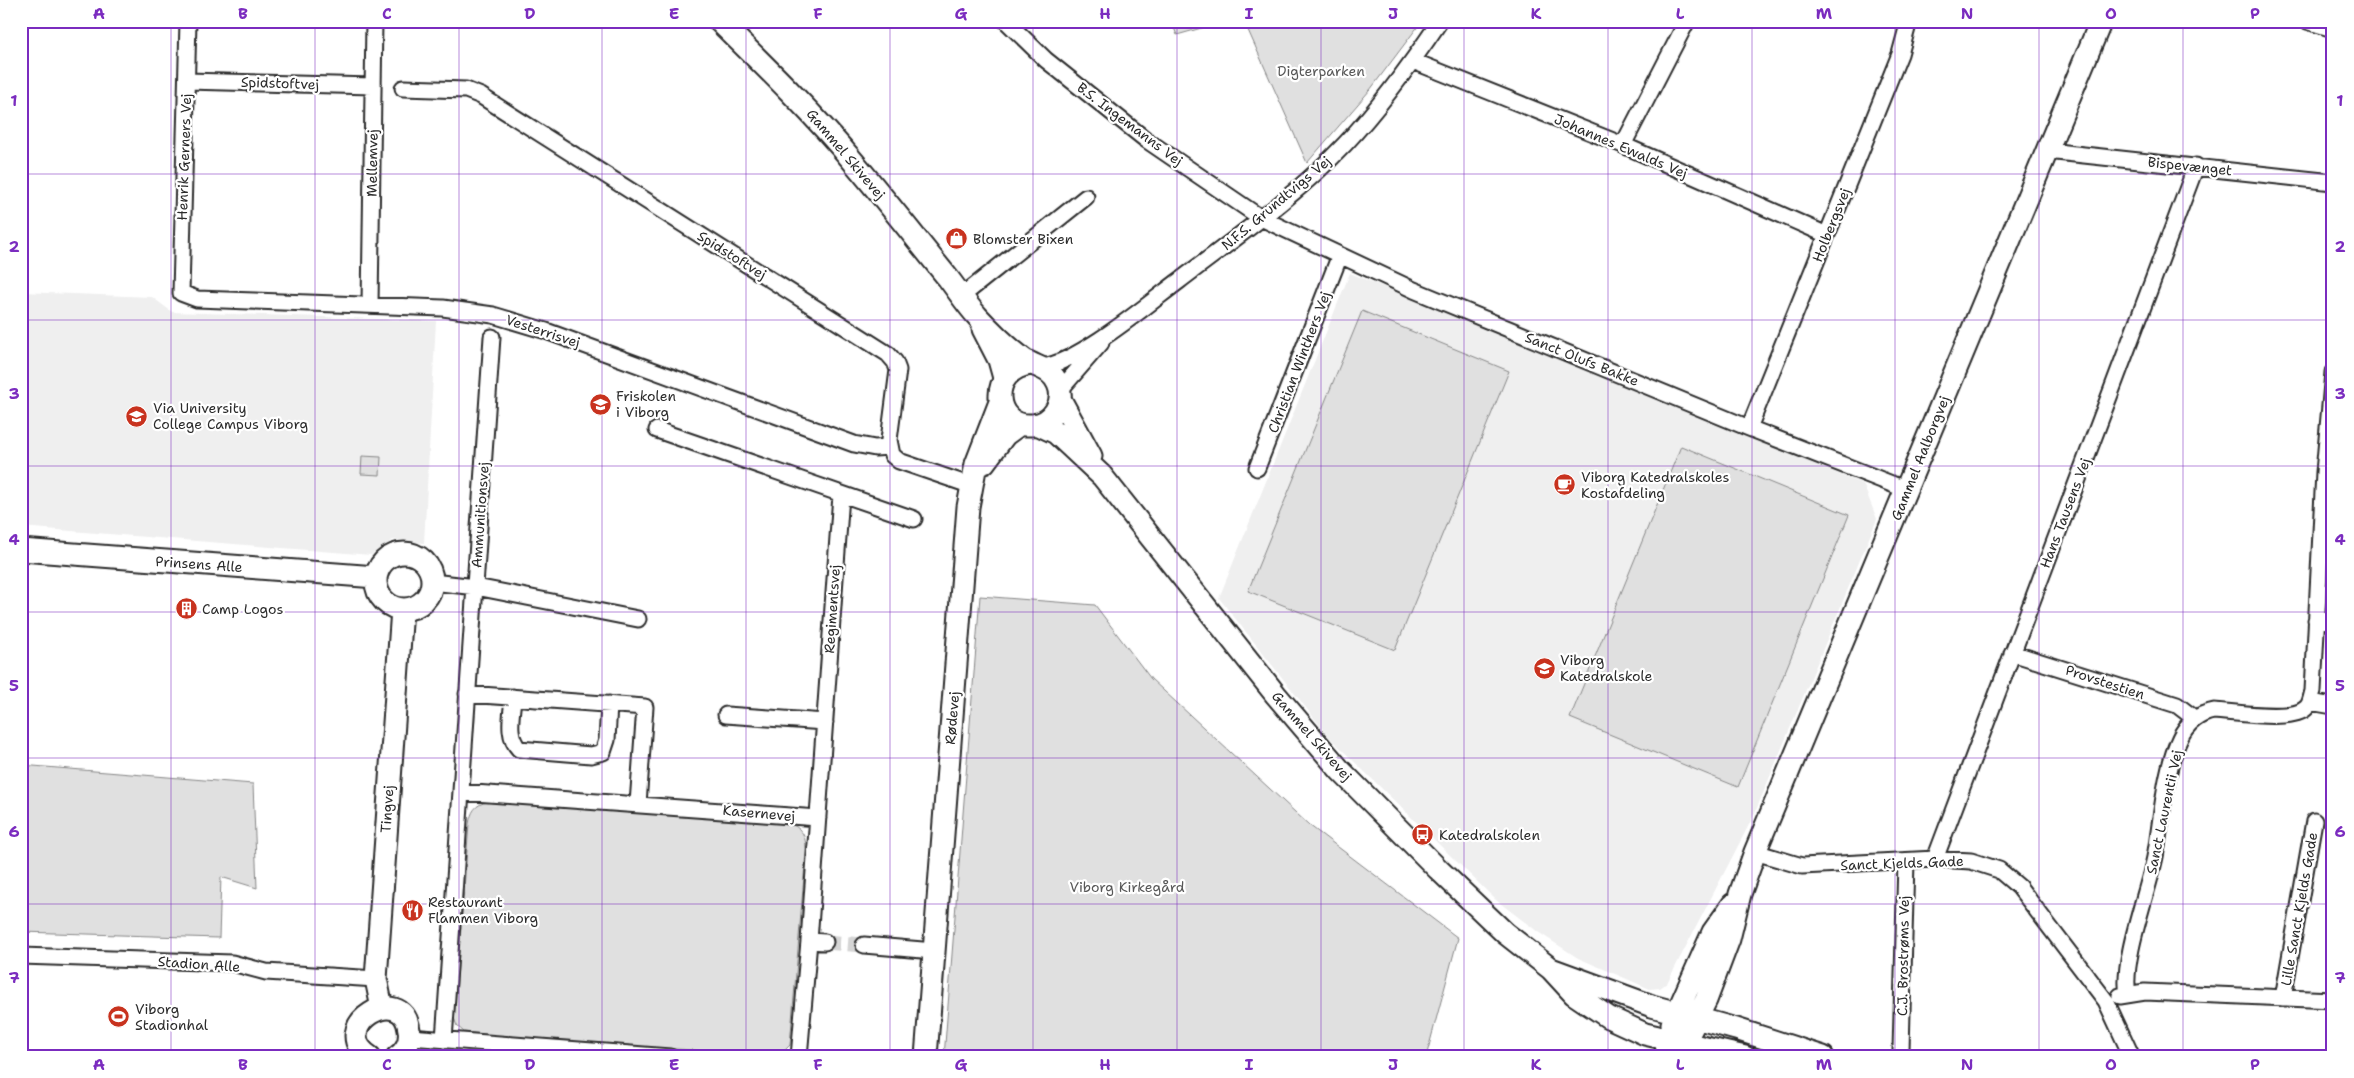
<svg xmlns="http://www.w3.org/2000/svg" width="2354" height="1078" font-family="'Shantell Sans',sans-serif">
  <style>
    .built { fill: #efefef }
    .green { fill: #e0e0e0; stroke: #868686 }
    .lines { fill: none; stroke-linecap: round; stroke-linejoin: round }
    .street-tunnel { stroke: #d5d5d5; stroke-width: 15; stroke-dasharray: 15 8; stroke-linecap: butt }
    .street-casing { stroke: #2b2b2b; stroke-width: 19 }
    .secondary-casing { stroke: #2b2b2b; stroke-width: 25 }
    .street { stroke: #fff; stroke-width: 15 }
    .secondary { stroke: #fff; stroke-width: 21 }
    .grid { fill: none; stroke: #7b2cbf; stroke-width: 1; stroke-opacity: 0.55 }
    .labels { text-anchor: middle; stroke-width: 4.5; stroke-linejoin: round; paint-order: stroke }
    .park-label { font-size: 14px; fill: #585858; stroke: #fff }
    .street-label { font-size: 14px; fill: #2b2b2b; stroke: #fff }
    .poi-label { font-size: 14px; fill: #2b2b2b; stroke: #fff; text-anchor: start }
    .neatline { fill: none; stroke: #7b2cbf; stroke-width: 2 }
    .grid-label { font-size: 16px; text-anchor: middle; font-weight: bold; fill: #7b2cbf }
  </style>
  <rect width="100%" height="100%" fill="#fff"/>
  <filter id="ink" filterUnits="userSpaceOnUse"><feTurbulence type="fractalNoise" baseFrequency=".02" numOctaves="2"/><feDisplacementMap in="SourceGraphic" scale="10" xChannelSelector="R" yChannelSelector="G"/><feConvolveMatrix kernelMatrix="1 2 1 2 8 2 1 2 1" color-interpolation-filters="sRGB"/></filter>
  <g filter="url(#ink)">
    <path class="built" d="M1350,273L1863,484L1877,519L1754,815L1667,983L1660,988L1650,989L1578,958L1538,932L1496,900L1329,737L1219,598Z
      M21,292L152,297L172,312L436,321L424,543L393,540L371,555L21,527Z"/>
    <path class="green" d="M1171,21H1226L1177,35Z
      M1244,21H1422L1370,90L1307,163Z
      M1362,311L1509,371L1395,650L1248,591Z
      M1681,446L1849,515L1738,787L1570,718Z
      M362,456L381,457L380,475L361,474Z
      M980,596L1095,605L1151,679L1309,825L1458,938L1426,1057H944Z
      M21,765L253,784L257,888L221,877L219,938L21,932Z
      M488,802L791,824C804,830 806,838 806,852L790,1045L779,1056L520,1038L464,1032L457,1026L454,1018L469,824C471,812 475,804 488,802Z"/>
    <g class="lines">
      <path class="street-tunnel" d="M825,942L864,945"/>
      <defs>
        <path id="street" d="M188,21L181,293L197,299L443,308L493,315L546,331L854,444L875,448L889,447
          M1006,21L1046,60L1145,139L1261,218L1414,290L1749,428L1907,490
          M2307,21L2333,29
          M1413,61L1623,145L1827,235
          M187,81L373,86
          M403,88L466,90L481,96L888,354L895,362L898,370L889,440L892,455L899,461L972,486
          M1623,145L1687,21
          M2047,151L2333,182
          M962,296L1086,197
          M370,305L374,21
          M1042,367C1078,363 1148,304 1179,281C1235,238 1296,196 1345,144C1381,106 1411,64 1440,21
          M1060,390L1101,343
          M1749,428L1900,54L1909,21
          M657,430L914,519
          M1257,468L1340,255
          M432,582L476,587L638,619
          M2316,620L2333,621
          M2012,653L2177,705L2194,718
          M467,694L645,707L638,804
          M513,697C512,715 506,735 519,749L591,755L603,752L607,740L609,704
          M2310,702L2333,706
          M726,715L825,722
          M461,792L818,818
          M1755,852L1802,866L1935,859L1971,861L1999,870L2019,887L2106,1001L2132,1057
          M1935,859L2196,166
          M809,941L825,942
          M864,945L934,951
          M21,956L232,963L266,972L376,979
          M2128,994C2121,962 2148,892 2155,857C2162,820 2164,771 2180,738C2187,723 2198,714 2214,711C2234,712 2292,722 2306,708C2311,704 2311,697 2313,691L2324,472L2333,372
          M2120,996L2145,992L2333,1000
          M2283,998L2314,821
          M410,1037L670,1057
          M444,1040L492,337
          M1901,1050L1906,861
          M799,1057L809,941L841,495
          M1662,1057L1666,1040"/>
        <path id="secondary" d="M719,21C767,68 815,115 857,166C888,203 918,241 948,278C958,291 967,305 978,317C990,330 1009,348 1022,358C1035,368 1051,367 1058,384C1066,402 1052,424 1032,425C992,428 987,369 1031,364
          M983,329L999,360L1004,378
          M1060,399L1091,456
          M1037,424L1056,433L1102,476L1276,695L1340,770L1438,869L1505,933L1551,969L1574,994L1608,1017L1645,1034L1745,1057
          M984,463L1005,435L1020,424
          M21,550L376,577
          M376 581a28 28 0 1 1 56 0a28 28 0 1 1-56 0Z
          M1551,969L1652,1006L1736,1029L1823,1057
          M382,1008L376,979L402,609
          M1672,1024L1713,932L1733,904
          M1684,1044L1706,1000L1729,939L1740,894L1755,852L2101,21
          M370,1057C325,1027 403,980 409,1030C411,1042 406,1051 397,1057
          M926,1057L968,507L976,464L1000,402"/>
      </defs>
      <use href="#street" class="street-casing"/>
      <use href="#secondary" class="secondary-casing"/>
      <use href="#street" class="street"/>
      <use href="#secondary" class="secondary"/>
    </g>
  </g>
  <path class="grid" d="M171,21V1057M315,21V1057M459,21V1057M602,21V1057M746,21V1057M890,21V1057M1033,21V1057M1177,21V1057M1321,21V1057M1464,21V1057M1608,21V1057M1752,21V1057M1895,21V1057M2039,21V1057M2183,21V1057M21,174H2333M21,320H2333M21,466H2333M21,612H2333M21,758H2333M21,904H2333"/>
  <defs>
    <symbol id="shop-disc" viewBox="-11 -11 22 22"><circle r="9.5" fill="#c8321e" stroke="#fff"/><path d="M-5-2.5h2.3a2.7 3.5 0 0 1 5.4 0H5L5.5 6h-11ZM-1.5-2.5h3a1.5 2.3 0 0 0-3 0Z" fill="#fff"/></symbol>
    <symbol id="school-disc" viewBox="-11 -11 22 22"><circle r="9.5" fill="#c8321e" stroke="#fff"/><path d="M0-5L7-2L0 1L-7-2ZM-4 1L0 2.5L4 1V4Q0 6-4 4Z" fill="#fff"/></symbol>
    <symbol id="university-disc" viewBox="-11 -11 22 22"><circle r="9.5" fill="#c8321e" stroke="#fff"/><path d="M0-5L7-2L0 1L-7-2ZM-4 1L0 2.5L4 1V4Q0 6-4 4Z" fill="#fff"/></symbol>
    <symbol id="cafe-disc" viewBox="-11 -11 22 22"><circle r="9.5" fill="#c8321e" stroke="#fff"/><path d="M-5.5-4.5H6V0H3Q3 3.5 0 3.5H-2.5Q-5.5 3.5-5.5 0ZM3-3.2v2h1.7v-2ZM-6 4.5H4V6H-6Z" fill="#fff"/></symbol>
    <symbol id="building-disc" viewBox="-11 -11 22 22"><circle r="9.5" fill="#c8321e" stroke="#fff"/><path d="M-4-6H4V6H1V3H-1V6H-4ZM-2.5-4.3h1.7v1.8h-1.7ZM.8-4.3h1.7v1.8H.8ZM-2.5-1h1.7V.8h-1.7ZM.8-1h1.7V.8H.8Z" fill="#fff"/></symbol>
    <symbol id="bus-disc" viewBox="-11 -11 22 22"><circle r="9.5" fill="#c8321e" stroke="#fff"/><path d="M-5-6H5V4H4V6H2V4H-2V6H-4V4H-5ZM-3.5-4V0h7V-4ZM-3.5 1.2v1.5H-2V1.2ZM2 1.2v1.5H3.5V1.2Z" fill="#fff"/></symbol>
    <symbol id="restaurant-disc" viewBox="-11 -11 22 22"><circle r="9.5" fill="#c8321e" stroke="#fff"/><path d="M-5-6h1v4h1v-4h1v4h1v-4h1v5L-1.5 .5V6h-2V.5L-5-1ZM5-6V6H3V1.5H1.5Q1.5-4 5-6Z" fill="#fff"/></symbol>
    <symbol id="stadium-disc" viewBox="-11 -11 22 22"><circle r="9.5" fill="#c8321e" stroke="#fff"/><path d="M0-5a6.5 5 0 1 0 0 10a6.5 5 0 1 0 0-10ZM-3.5-1.8h7v3.6h-7Z" fill="#fff"/></symbol>
  </defs>
  <g fill-rule="evenodd">
    <use href="#shop-disc" x="944" y="226" width="25" height="25"/>
    <use href="#school-disc" x="588" y="392" width="25" height="25"/>
    <use href="#university-disc" x="124" y="404" width="25" height="25"/>
    <use href="#cafe-disc" x="1552" y="472" width="25" height="25"/>
    <use href="#building-disc" x="174" y="596" width="25" height="25"/>
    <use href="#school-disc" x="1532" y="656" width="25" height="25"/>
    <use href="#bus-disc" x="1410" y="822" width="25" height="25"/>
    <use href="#restaurant-disc" x="400" y="898" width="25" height="25"/>
    <use href="#stadium-disc" x="106" y="1004" width="25" height="25"/>
  </g>
  <g class="labels">
    <g class="park-label">
      <text x="1321" y="76">Digterparken</text>
      <text x="1127" y="892">Viborg Kirkegård</text>
    </g>
    <g class="street-label">
      <text transform="translate(280 83) rotate(2)" y="5">Spidstoftvej</text>
      <text transform="translate(1130 124) rotate(37)" y="5">B.S. Ingemanns Vej</text>
      <text transform="translate(1621 146) rotate(23)" y="5">Johannes Ewalds Vej</text>
      <text transform="translate(846 154) rotate(50)" y="5">Gammel Skivevej</text>
      <text transform="translate(184 157) rotate(-88)" y="5">Henrik Gerners Vej</text>
      <text transform="translate(372 163) rotate(-89)" y="5">Mellemvej</text>
      <text transform="translate(2190 166) rotate(6)" y="5">Bispevænget</text>
      <text transform="translate(1276 203) rotate(-40)" y="5">N.F.S. Grundtvigs Vej</text>
      <text transform="translate(1831 225) rotate(-68)" y="5">Holbergsvej</text>
      <text transform="translate(732 255) rotate(32)" y="5">Spidstoftvej</text>
      <text transform="translate(543 331) rotate(18)" y="5">Vesterrisvej</text>
      <text transform="translate(1582 359) rotate(22)" y="5">Sanct Olufs Bakke</text>
      <text transform="translate(1299 362) rotate(-69)" y="5">Christian Winthers Vej</text>
      <text transform="translate(1920 458) rotate(-68)" y="5">Gammel Aalborgvej</text>
      <text transform="translate(2065 513) rotate(-69)" y="5">Hans Tausens Vej</text>
      <text transform="translate(480 515) rotate(-86)" y="5">Ammunitionsvej</text>
      <text transform="translate(199 564) rotate(4)" y="5">Prinsens Alle</text>
      <text transform="translate(832 609) rotate(-86)" y="5">Regimentsvej</text>
      <text transform="translate(2105 682) rotate(18)" y="5">Provstestien</text>
      <text transform="translate(952 718) rotate(-85)" y="5">Rødevej</text>
      <text transform="translate(1312 736) rotate(49)" y="5">Gammel Skivevej</text>
      <text transform="translate(387 809) rotate(-86)" y="5">Tingvej</text>
      <text transform="translate(2164 812) rotate(-78)" y="5">Sanct Laurentii Vej</text>
      <text transform="translate(759 813) rotate(5)" y="5">Kasernevej</text>
      <text transform="translate(1902 863) rotate(-2)" y="5">Sanct Kjelds Gade</text>
      <text transform="translate(2299 909) rotate(-80)" y="5">Lille Sanct Kjelds Gade</text>
      <text transform="translate(1903 956) rotate(-89)" y="5">C.J. Brostrøms Vej</text>
      <text transform="translate(199 964) rotate(4)" y="5">Stadion Alle</text>
    </g>
    <g class="poi-label">
      <text x="973" y="244">Blomster Bixen</text>
      <text x="616" y="401">Friskolen<tspan x="616" dy="16">i Viborg</tspan></text>
      <text x="153" y="413">Via University<tspan x="153" dy="16">College Campus Viborg</tspan></text>
      <text x="1581" y="482">Viborg Katedralskoles<tspan x="1581" dy="16">Kostafdeling</tspan></text>
      <text x="202" y="614">Camp Logos</text>
      <text x="1560" y="665">Viborg<tspan x="1560" dy="16">Katedralskole</tspan></text>
      <text x="1439" y="840">Katedralskolen</text>
      <text x="428" y="907">Restaurant<tspan x="428" dy="16">Flammen Viborg</tspan></text>
      <text x="135" y="1014">Viborg<tspan x="135" dy="16">Stadionhal</tspan></text>
    </g>
  </g>
  <rect width="2354" height="1078" fill="none" stroke="#fff" stroke-width="55"/>
  <rect x="28" y="28" width="2298" height="1022" class="neatline"/>
  <g class="grid-label">
    <text x="99" y="19">A</text>
    <text x="243" y="19">B</text>
    <text x="387" y="19">C</text>
    <text x="530" y="19">D</text>
    <text x="674" y="19">E</text>
    <text x="818" y="19">F</text>
    <text x="961" y="19">G</text>
    <text x="1105" y="19">H</text>
    <text x="1249" y="19">I</text>
    <text x="1393" y="19">J</text>
    <text x="1536" y="19">K</text>
    <text x="1680" y="19">L</text>
    <text x="1824" y="19">M</text>
    <text x="1967" y="19">N</text>
    <text x="2111" y="19">O</text>
    <text x="2255" y="19">P</text>
    <text x="14" y="106">1</text>
    <text x="2340" y="106">1</text>
    <text x="14" y="252">2</text>
    <text x="2340" y="252">2</text>
    <text x="14" y="399">3</text>
    <text x="2340" y="399">3</text>
    <text x="14" y="545">4</text>
    <text x="2340" y="545">4</text>
    <text x="14" y="691">5</text>
    <text x="2340" y="691">5</text>
    <text x="14" y="837">6</text>
    <text x="2340" y="837">6</text>
    <text x="14" y="983">7</text>
    <text x="2340" y="983">7</text>
    <text x="99" y="1070">A</text>
    <text x="243" y="1070">B</text>
    <text x="387" y="1070">C</text>
    <text x="530" y="1070">D</text>
    <text x="674" y="1070">E</text>
    <text x="818" y="1070">F</text>
    <text x="961" y="1070">G</text>
    <text x="1105" y="1070">H</text>
    <text x="1249" y="1070">I</text>
    <text x="1393" y="1070">J</text>
    <text x="1536" y="1070">K</text>
    <text x="1680" y="1070">L</text>
    <text x="1824" y="1070">M</text>
    <text x="1967" y="1070">N</text>
    <text x="2111" y="1070">O</text>
    <text x="2255" y="1070">P</text>
  </g>
</svg>
